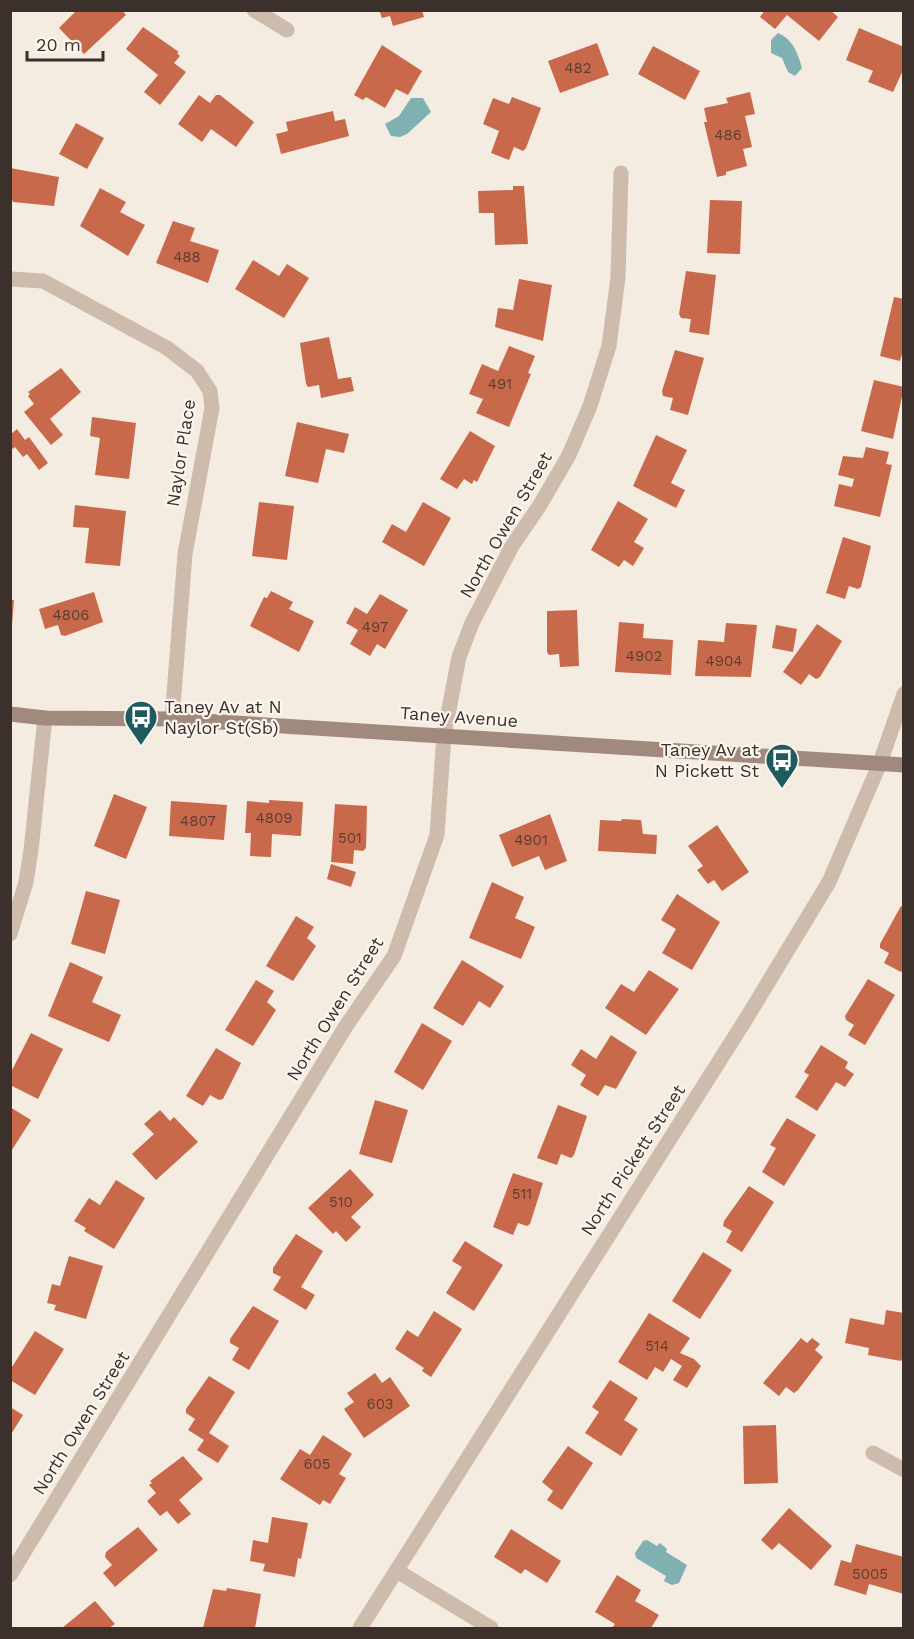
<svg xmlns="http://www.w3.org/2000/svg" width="914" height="1639" font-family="'Work Sans',sans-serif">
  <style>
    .water { fill: #7fb0b2 }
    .building { fill: #c8694b }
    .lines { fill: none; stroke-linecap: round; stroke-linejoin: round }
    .street { stroke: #cdbbac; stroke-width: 15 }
    .secondary { stroke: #a18a7d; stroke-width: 15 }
    .labels { text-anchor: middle; stroke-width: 4.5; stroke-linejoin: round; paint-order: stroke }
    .number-label { font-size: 15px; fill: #5e3e33 }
    .street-label { font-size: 18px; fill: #3b302b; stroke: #fbf5ee }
    .poi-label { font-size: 18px; fill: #3b302b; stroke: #fbf5ee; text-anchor: start }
  </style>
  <rect width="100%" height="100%" fill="#f4ebe1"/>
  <path class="water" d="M778,33C793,39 798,54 802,68L795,76L788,72L782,58L771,53V40Z
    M411,98H423L431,112L407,134L400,137L391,136L385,124L399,116Z
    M647,1540L657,1546L660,1543L667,1549L666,1552L687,1565L679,1583L672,1585L664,1581L666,1576L636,1558L635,1553L643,1541Z"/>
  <path class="building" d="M77,10H122L126,15L84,54L59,28Z
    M379,10H422L424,17L393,26L390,16L382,18Z
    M765,10H830L838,17L819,41L787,15L775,29L760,17Z
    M143,27L179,52L177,53L180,56L174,63L186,72L160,105L144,92L158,75L126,49Z
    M859,28L904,47V68L893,92L868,82L873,71L846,60Z
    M597,43L609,75L560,93L548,61Z
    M382,45L422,71L408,95L396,89L385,108L366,97L363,100L354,95Z
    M653,46L700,71L685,100L638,74Z
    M750,92L755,114L745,116L752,147L743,149L747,166L726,172V175L717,177L704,122H707L704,108L728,103L726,98Z
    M199,95L210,103L216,95H220L254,122L236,147L211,129L202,142L178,124Z
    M512,97L541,108L526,148L523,151L514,147L509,160L491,153L499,131L483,124L493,98L509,104Z
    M333,111L335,121L345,119L349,136L281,154L276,134L288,131L286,122Z
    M76,123L104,138L87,169L59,154Z
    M10,168L59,177L54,206L13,202L11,198Z
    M513,186H524L528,244L495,245L494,213H479L478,191L513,190Z
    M100,188L126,202L120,212L145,225L128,256L80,226Z
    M710,200L742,201L740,254L707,253Z
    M173,221L195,228L190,241L219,250L208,283L156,263Z
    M253,260L279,276L287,264L309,278L284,318L235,289Z
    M686,271L716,275L709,335L689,332L691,319L681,318L679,314Z
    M519,279L552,285L543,341L495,327L498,308L513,310Z
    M894,297L904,299V347L900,361L880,356Z
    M329,337L338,379L351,377L354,391L321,398L319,385L308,387L306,384L300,343Z
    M509,346L535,356L528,373L531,374L509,427L476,413L483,399L469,394L482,364L498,371Z
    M675,350L704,358L688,415L670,410L673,398L663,396L662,391Z
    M61,368L81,392L50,419L63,435L51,445L24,412L34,404L28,396L30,394L28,392Z
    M874,380L904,387L893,439L861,431Z
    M92,417L136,423L129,479L95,475L100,438L90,436Z
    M297,422L349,434L344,453L326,449L318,483L285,476Z
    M17,429L25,440L29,437L48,463L39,470L27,454L23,457L15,447L13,449L10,445V435Z
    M470,431L495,446L477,482L474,480L472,484L464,479L457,489L440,479Z
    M656,435L687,450L671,483L685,490L676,508L633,486Z
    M866,447L889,452L886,464L892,465L880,517L834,506L839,484L852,487L854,479L838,475L843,456L863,458Z
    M618,501L648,519L634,542L644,548L633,566L624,560L619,567L591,550Z
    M259,502L294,506L287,560L252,556Z
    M423,502L451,518L424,566L382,542L392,524L406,532Z
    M75,505L126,511L120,566L85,563L89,528L73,527Z
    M843,537L871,546L861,587L858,589L849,586L845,599L826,593Z
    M271,591L293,602L289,609L314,621L299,652L250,626L264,597L267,598Z
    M94,592L103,622L65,636L61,635L58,625L45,629L39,609Z
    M380,594L408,610L385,649L377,644L370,656L350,644L358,630L346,623L355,607L367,614Z
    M10,600H14L12,625H10Z
    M577,610L579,666L560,667L559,654L549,655L547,652V611Z
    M619,622L644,624L643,638L673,640L671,675L615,672Z
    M726,623L757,625L751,677L695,676L698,640L724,642Z
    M817,624L842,641L820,677L816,679L809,674L801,685L783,672Z
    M776,625L797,629L793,652L772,648Z
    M114,794L147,807L126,859L94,846Z
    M269,800L303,802L301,836L272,834L271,857L250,856L251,833H245L247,801L269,803Z
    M171,801L227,805L224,840L169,836Z
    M335,804L367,806L366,848L363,851L354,850L353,864L331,862Z
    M550,814L567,861L545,870L539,856L512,867L499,835Z
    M622,819L641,820L643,834L657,835L656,854L598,851L600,820L621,821Z
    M717,825L749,872L722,891L714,880L708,884L697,870L703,866L688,846Z
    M331,864L356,872L351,887L327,879Z
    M492,882L524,897L515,918L535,927L521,959L469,938Z
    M86,891L120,900L105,954L71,944Z
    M677,894L720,922L692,970L662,953L676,929L661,920Z
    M901,906L904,908V967L901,972L884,963L889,953L880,948V944Z
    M296,916L314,927L307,938L316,946L293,981L266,966Z
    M462,960L504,986L490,1008L479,1001L463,1026L433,1008Z
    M70,962L103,977L92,1002L121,1015L109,1042L48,1016Z
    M649,970L679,989L646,1035L605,1008L621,984L634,992Z
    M868,979L895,995L865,1045L848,1035L854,1025L846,1020L845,1016Z
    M256,980L274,991L267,1002L276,1010L253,1046L225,1030Z
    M422,1023L452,1041L423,1090L394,1072Z
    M31,1033L63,1049L38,1099L10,1085V1074Z
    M611,1035L637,1052L616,1089L605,1085L598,1096L580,1085L586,1075L571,1065L581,1049L596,1059Z
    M821,1045L848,1062L845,1068L854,1074L845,1087L836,1082L817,1111L795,1097L809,1075L804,1072Z
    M216,1048L241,1063L223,1099L219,1100L210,1095L203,1106L186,1096Z
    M375,1100L408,1110L392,1163L359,1154Z
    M558,1105L587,1116L574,1155L571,1158L561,1154L557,1165L537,1158Z
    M10,1107L31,1120L10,1153Z
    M160,1110L170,1121L174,1117L198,1142L156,1180L132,1154L154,1134L144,1124Z
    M787,1118L816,1135L784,1186L762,1172L776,1148L770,1145Z
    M350,1169L374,1195L351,1217L361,1227L346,1242L336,1231L333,1234L308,1208Z
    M513,1173L543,1183L530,1224L527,1226L518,1223L513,1235L493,1227Z
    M116,1180L145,1198L114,1249L84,1231L86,1228L74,1221L89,1198L100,1205Z
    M749,1186L774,1202L742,1252L726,1242L732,1231L723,1226L724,1221Z
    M296,1234L323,1251L301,1287L315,1295L306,1310L273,1290L281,1277L273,1273V1268Z
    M465,1241L503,1265L474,1311L446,1293L462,1267L452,1261Z
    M703,1252L732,1270L700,1319L672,1301Z
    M69,1256L103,1266L86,1319L54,1310L56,1305L47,1303L52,1284L60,1286Z
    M253,1306L279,1321L249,1370L232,1360L239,1348L230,1343V1339Z
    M886,1310L904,1313V1354L901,1361L868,1355L869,1348L845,1343L850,1318L884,1325Z
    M434,1311L462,1329L431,1377L422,1371L424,1368L395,1349L407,1330L418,1337Z
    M649,1313L690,1338L680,1353L694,1359L701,1366L687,1388L673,1380L682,1366L671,1359L663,1372L655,1367L647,1380L618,1362Z
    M35,1331L64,1349L35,1395L10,1380V1370Z
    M801,1338L807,1343L812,1338L820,1344L815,1350L823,1357L798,1390L794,1393L786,1387L779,1396L763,1383Z
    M375,1373L382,1383L390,1377L410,1406L364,1438L344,1409L354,1402L347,1393Z
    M209,1376L235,1392L209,1433L229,1446L218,1463L197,1450L204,1440L188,1430L195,1419L186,1413V1409Z
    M610,1380L638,1398L624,1420L638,1429L621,1456L585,1433L599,1412L592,1407Z
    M10,1407L23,1415L10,1436Z
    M776,1425L778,1483L744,1484L743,1426Z
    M323,1435L352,1454L339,1474L346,1478L330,1504L323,1500L320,1505L280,1479L300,1449L310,1455Z
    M568,1446L593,1463L562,1510L547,1500L553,1491L542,1482Z
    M183,1456L203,1479L179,1500L191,1514L178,1524L167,1511L160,1516L147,1501L156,1493L149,1485L152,1483L150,1481Z
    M789,1508L832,1546L811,1570L779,1543L772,1550L761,1540Z
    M272,1517L308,1523L301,1559L298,1558L295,1577L263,1571L265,1564L250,1561L253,1540L268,1543Z
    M138,1527L158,1550L115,1587L103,1573L112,1565L105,1557L106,1552Z
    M511,1529L561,1561L547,1583L525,1569L521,1574L494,1557Z
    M856,1544L904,1557V1594L869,1584L866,1595L834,1585L841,1560L851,1563Z
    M617,1575L641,1590L635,1601L659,1615L651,1628H612L615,1624L595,1612Z
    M227,1588L261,1594L255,1628H203L213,1589L226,1591Z
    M95,1601L115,1624L109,1628H62Z"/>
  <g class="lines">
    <path class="street" d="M254,10L287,30
      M10,279L43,281L167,348L197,371L210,391L212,408L185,554L172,719
      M10,934L26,882L31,850L45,718
      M873,1453L904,1470
      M397,1571L491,1628
      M10,1575L346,1026L394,956L437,835L444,735L459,657L472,623L512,546L540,505L569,455L590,406L609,346L618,278L621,173
      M360,1628L746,1019L829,882L880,763L904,694"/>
    <path class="secondary" d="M10,714L45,718L172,719L904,765"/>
  </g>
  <defs>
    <symbol id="bus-pin" viewBox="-11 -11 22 30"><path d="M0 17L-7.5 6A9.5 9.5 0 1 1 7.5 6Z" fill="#1f5a5e" stroke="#fbf5ee"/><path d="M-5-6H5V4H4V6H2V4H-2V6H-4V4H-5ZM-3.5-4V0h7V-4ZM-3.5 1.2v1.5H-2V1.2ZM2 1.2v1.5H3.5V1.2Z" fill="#fff"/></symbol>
  </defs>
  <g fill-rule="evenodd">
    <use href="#bus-pin" x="122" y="698" width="38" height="52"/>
    <use href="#bus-pin" x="763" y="741" width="38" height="52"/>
  </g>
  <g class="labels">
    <g class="number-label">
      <text x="578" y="73">482</text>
      <text x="728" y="140">486</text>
      <text x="187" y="262">488</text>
      <text x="500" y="389">491</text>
      <text x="71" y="620">4806</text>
      <text x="375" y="632">497</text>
      <text x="644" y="661">4902</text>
      <text x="724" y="666">4904</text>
      <text x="274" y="823">4809</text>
      <text x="198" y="826">4807</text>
      <text x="350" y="843">501</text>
      <text x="531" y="845">4901</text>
      <text x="522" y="1199">511</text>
      <text x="341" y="1207">510</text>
      <text x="657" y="1351">514</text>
      <text x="380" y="1409">603</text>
      <text x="317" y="1469">605</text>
      <text x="870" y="1579">5005</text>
    </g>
    <g class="street-label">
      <text transform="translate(181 453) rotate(-81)" y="6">Naylor Place</text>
      <text transform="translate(506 525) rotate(-60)" y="6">North Owen Street</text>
      <text transform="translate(459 717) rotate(4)" y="6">Taney Avenue</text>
      <text transform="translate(335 1009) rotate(-58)" y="6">North Owen Street</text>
      <text transform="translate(633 1160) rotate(-57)" y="6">North Pickett Street</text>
      <text transform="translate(81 1423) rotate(-58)" y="6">North Owen Street</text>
    </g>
    <g class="poi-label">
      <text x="164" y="713">Taney Av at N<tspan x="164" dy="21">Naylor St(Sb)</tspan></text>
      <text x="759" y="756" text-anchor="end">Taney Av at<tspan x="759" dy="21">N Pickett St</tspan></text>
    </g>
  </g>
  <rect width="914" height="1639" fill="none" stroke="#3b302b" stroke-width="24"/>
  <path d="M27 51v9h76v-9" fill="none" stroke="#3b302b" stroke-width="3"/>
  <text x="36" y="51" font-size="18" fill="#3b302b" stroke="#fbf5ee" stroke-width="4.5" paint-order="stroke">20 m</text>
</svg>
